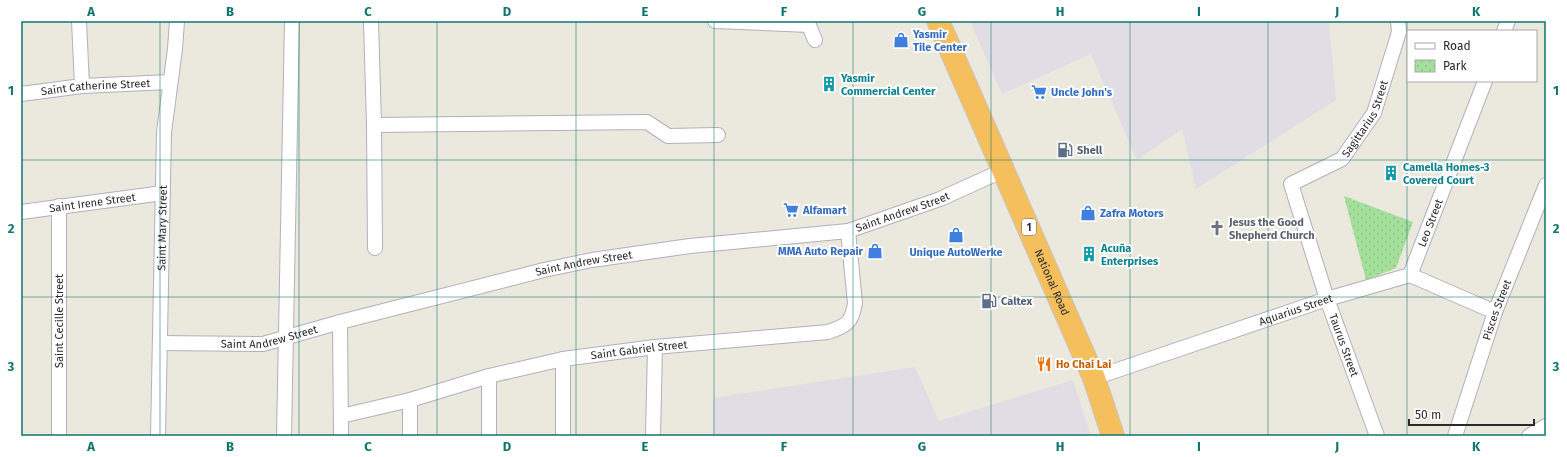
<svg xmlns="http://www.w3.org/2000/svg" width="1567" height="457" font-family="'Fira Sans',sans-serif">
  <style>
    .industrial { fill: #e1dde4 }
    .park { fill: url(#park-dots) }
    .lines { fill: none; stroke-linecap: round; stroke-linejoin: round }
    .street-casing { stroke: #b1b0bd; stroke-width: 16 }
    .highway-casing { stroke: #c8c8c8; stroke-width: 24 }
    .street { stroke: #fff; stroke-width: 14 }
    .highway { stroke: #f5bf5e; stroke-width: 22 }
    .grid { fill: none; stroke: #0f766e; stroke-width: 1; stroke-opacity: 0.55 }
    .labels { text-anchor: middle; stroke-width: 4; stroke-linejoin: round; paint-order: stroke }
    .shield { fill: #fff; stroke: #6a6a6a; stroke-width: 1 }
    .shield-label { font-size: 10px; font-weight: bold; fill: #2a2a2a }
    .shop-label { font-size: 11px; font-weight: bold; fill: #366cbe; stroke: #fff; text-anchor: start }
    .culture-label { font-size: 11px; font-weight: bold; fill: #0d838f; stroke: #fff; text-anchor: start }
    .street-label { font-size: 11px; fill: #2a2a2a; stroke: #fff }
    .service-label { font-size: 11px; font-weight: bold; fill: #4e5e75; stroke: #fff; text-anchor: start }
    .worship-label { font-size: 11px; font-weight: bold; fill: #5b616d; stroke: #fff; text-anchor: start }
    .food-label { font-size: 11px; font-weight: bold; fill: #c56008; stroke: #fff; text-anchor: start }
    .neatline { fill: none; stroke: #0f766e; stroke-width: 1.5 }
    .grid-label { font-size: 13px; text-anchor: middle; font-weight: bold; fill: #0f766e }
  </style>
  <defs>
    <pattern id="park-dots" width="8" height="8" patternUnits="userSpaceOnUse"><rect width="8" height="8" fill="#a5df9c"/><path d="M2 2h.1M6 6h.1" fill="none" stroke="#8ec087" stroke-width="1.8" stroke-linecap="round"/></pattern>
  </defs>
  <rect width="100%" height="100%" fill="#ebe8dd"/>
  <path class="industrial" d="M970,21H1329L1336,100L1196,189L1182,129L1137,160L1091,54L1002,94Z
    M915,367L939,421L1073,380L1091,436H713V398Z"/>
  <path class="park" d="M1344,196L1413,222L1396,268L1366,280Z"/>
  <g class="lines">
    <defs>
      <g id="street">
        <path d="M79,21L82,86"/>
        <path d="M371,21L374,125L375,248"/>
        <path d="M715,21L809,25"/>
        <path d="M807,21L815,40"/>
        <path d="M1504,31L1508,21"/>
        <path id="s1" d="M21,94L82,86L170,82"/>
        <path d="M374,125L647,122L668,136L718,135"/>
        <path d="M59,206V436"/>
        <path id="s2" d="M21,212L163,193"/>
        <path id="s3" d="M1410,275L1485,81"/>
        <path d="M340,322L341,436"/>
        <path id="s4" d="M160,343L263,344L340,322L544,270L592,260L690,246L848,231L940,199L1004,170"/>
        <path d="M563,359V436"/>
        <path d="M489,376V436"/>
        <path id="s5" d="M1094,378L1327,299L1410,275L1495,312"/>
        <path d="M410,400V436"/>
        <path id="s6" d="M341,416L410,400L489,376L563,359L655,347L828,332C846,326 852,323 855,303L848,231"/>
        <path id="s7" d="M158,436L164,132L175,49L177,21"/>
        <path d="M284,436L292,21"/>
        <path d="M653,436L655,347"/>
        <path id="s8" d="M1377,436L1327,299L1291,184L1342,159L1374,113L1399,32L1398,21"/>
        <path id="s9" d="M1455,436L1495,312L1546,185"/>
        <path d="M1529,436L1546,426"/>
      </g>
      <g id="highway">
        <path id="s10" d="M938,21L1094,378L1113,436"/>
      </g>
    </defs>
    <use href="#street" class="street-casing"/>
    <use href="#highway" class="highway-casing"/>
    <use href="#street" class="street"/>
    <use href="#highway" class="highway"/>
  </g>
  <path class="grid" d="M160,21V436M299,21V436M437,21V436M576,21V436M714,21V436M853,21V436M991,21V436M1130,21V436M1268,21V436M1407,21V436M21,160H1546M21,297H1546"/>
  <defs>
    <symbol id="shop-bare" viewBox="-9 -9 18 18"><path d="M-5-2.5h2.3a2.7 3.5 0 0 1 5.4 0H5L5.5 6h-11ZM-1.5-2.5h3a1.5 2.3 0 0 0-3 0Z" fill="#3f7fe0" stroke="#fff" stroke-width="2.5" paint-order="stroke"/></symbol>
    <symbol id="building-bare" viewBox="-9 -9 18 18"><path d="M-4-6H4V6H1V3H-1V6H-4ZM-2.5-4.3h1.7v1.8h-1.7ZM.8-4.3h1.7v1.8H.8ZM-2.5-1h1.7V.8h-1.7ZM.8-1h1.7V.8H.8Z" fill="#0f9aa8" stroke="#fff" stroke-width="2.5" paint-order="stroke"/></symbol>
    <symbol id="supermarket-bare" viewBox="-9 -9 18 18"><path d="M-6-5.5h2.5l.6 2H6L4.5 2H-2.5L-4.4-4H-6ZM-1.5 3.2a1.3 1.3 0 1 0 .1 0ZM3 3.2a1.3 1.3 0 1 0 .1 0Z" fill="#3f7fe0" stroke="#fff" stroke-width="2.5" paint-order="stroke"/></symbol>
    <symbol id="fuel-bare" viewBox="-9 -9 18 18"><path d="M-5.5-6h7V0h2V4h1.3V-2.5L3-4.5l.8-.8L6-3V5H2.5V1h-1V6h-7ZM-4.2-4.7v3.2H.2V-4.7Z" fill="#5c6f8a" stroke="#fff" stroke-width="2.5" paint-order="stroke"/></symbol>
    <symbol id="church-bare" viewBox="-9 -9 18 18"><path d="M-1.2-6h2.4v3.5h3.3v2.4h-3.3V6h-2.4V-.1h-3.3v-2.4h3.3Z" fill="#6b7280" stroke="#fff" stroke-width="2.5" paint-order="stroke"/></symbol>
    <symbol id="restaurant-bare" viewBox="-9 -9 18 18"><path d="M-5-6h1v4h1v-4h1v4h1v-4h1v5L-1.5 .5V6h-2V.5L-5-1ZM5-6V6H3V1.5H1.5Q1.5-4 5-6Z" fill="#e8710a" stroke="#fff" stroke-width="2.5" paint-order="stroke"/></symbol>
  </defs>
  <g fill-rule="evenodd">
    <use href="#shop-bare" x="890" y="29" width="22" height="22"/>
    <use href="#building-bare" x="818" y="73" width="22" height="22"/>
    <use href="#supermarket-bare" x="1028" y="81" width="22" height="22"/>
    <use href="#fuel-bare" x="1054" y="139" width="22" height="22"/>
    <use href="#building-bare" x="1380" y="162" width="22" height="22"/>
    <use href="#supermarket-bare" x="780" y="199" width="22" height="22"/>
    <use href="#shop-bare" x="1077" y="202" width="22" height="22"/>
    <use href="#church-bare" x="1206" y="217" width="22" height="22"/>
    <use href="#shop-bare" x="945" y="224" width="22" height="22"/>
    <use href="#shop-bare" x="864" y="240" width="22" height="22"/>
    <use href="#building-bare" x="1078" y="243" width="22" height="22"/>
    <use href="#fuel-bare" x="978" y="290" width="22" height="22"/>
    <use href="#restaurant-bare" x="1033" y="353" width="22" height="22"/>
  </g>
  <g class="labels">
    <rect class="shield" x="1022" y="219" width="14" height="16" rx="3"/>
    <g class="shield-label">
      <text x="1029" y="231">1</text>
    </g>
    <g class="shop-label">
      <text x="913" y="38">Yasmir<tspan x="913" dy="13">Tile Center</tspan></text>
      <text x="1051" y="96">Uncle John's</text>
      <text x="803" y="214">Alfamart</text>
      <text x="1100" y="217">Zafra Motors</text>
      <text x="863" y="255" text-anchor="end">MMA Auto Repair</text>
      <text x="956" y="256" text-anchor="middle">Unique AutoWerke</text>
    </g>
    <g class="culture-label">
      <text x="841" y="82">Yasmir<tspan x="841" dy="13">Commercial Center</tspan></text>
      <text x="1403" y="171">Camella Homes-3<tspan x="1403" dy="13">Covered Court</tspan></text>
      <text x="1101" y="252">Acuña<tspan x="1101" dy="13">Enterprises</tspan></text>
    </g>
    <g class="street-label">
      <text dy="4" stroke="none"><textPath href="#s1" startOffset="75">Saint Catherine Street</textPath></text>
      <text dy="4" stroke="none"><textPath href="#s8" startOffset="370">Sagittarius Street</textPath></text>
      <text dy="4" stroke="none"><textPath href="#s2" startOffset="72">Saint Irene Street</textPath></text>
      <text dy="4" stroke="none"><textPath href="#s4" startOffset="758">Saint Andrew Street</textPath></text>
      <text dy="4" stroke="none"><textPath href="#s3" startOffset="56">Leo Street</textPath></text>
      <text dy="4" stroke="none"><textPath href="#s7" startOffset="208">Saint Mary Street</textPath></text>
      <text dy="4" stroke="none"><textPath href="#s4" startOffset="434">Saint Andrew Street</textPath></text>
      <text dy="4" stroke="none"><textPath href="#s10" startOffset="285">National Road</textPath></text>
      <text dy="4" stroke="none"><textPath href="#s9" startOffset="133">Pisces Street</textPath></text>
      <text dy="4" stroke="none"><textPath href="#s5" startOffset="213">Aquarius Street</textPath></text>
      <text transform="translate(59 321) rotate(-90)" y="4">Saint Cecille Street</text>
      <text dy="4" stroke="none"><textPath href="#s4" startOffset="110">Saint Andrew Street</textPath></text>
      <text transform="translate(1344 345) rotate(70)" y="4">Taurus Street</text>
      <text dy="4" stroke="none"><textPath href="#s6" startOffset="306">Saint Gabriel Street</textPath></text>
    </g>
    <g class="service-label">
      <text x="1077" y="154">Shell</text>
      <text x="1001" y="305">Caltex</text>
    </g>
    <g class="worship-label">
      <text x="1229" y="226">Jesus the Good<tspan x="1229" dy="13">Shepherd Church</tspan></text>
    </g>
    <g class="food-label">
      <text x="1056" y="368">Ho Chai Lai</text>
    </g>
  </g>
  <rect width="1567" height="457" fill="none" stroke="#ffffff" stroke-width="44"/>
  <rect x="1407" y="30" width="130" height="52" fill="#ffffff" stroke="#aaaaaa"/>
  <rect x="1415" y="43" width="20" height="6" fill="#ffffff" stroke="#aaaaaa"/>
  <text x="1443" y="50" font-size="12" fill="#2a2a2a">Road</text>
  <rect x="1415" y="60" width="20" height="12" fill="url(#park-dots)" stroke="#aaaaaa"/>
  <text x="1443" y="70" font-size="12" fill="#2a2a2a">Park</text>
  <path d="M1409 419v6h125v-6" fill="none" stroke="#2a2a2a" stroke-width="2"/>
  <text x="1415" y="419" font-size="12" fill="#2a2a2a" stroke="#ffffff" stroke-width="3" paint-order="stroke">50 m</text>
  <rect x="22" y="22" width="1523" height="413" class="neatline"/>
  <g class="grid-label">
    <text x="91" y="16">A</text>
    <text x="230" y="16">B</text>
    <text x="368" y="16">C</text>
    <text x="507" y="16">D</text>
    <text x="645" y="16">E</text>
    <text x="784" y="16">F</text>
    <text x="922" y="16">G</text>
    <text x="1060" y="16">H</text>
    <text x="1199" y="16">I</text>
    <text x="1337" y="16">J</text>
    <text x="1476" y="16">K</text>
    <text x="11" y="95">1</text>
    <text x="1556" y="95">1</text>
    <text x="11" y="233">2</text>
    <text x="1556" y="233">2</text>
    <text x="11" y="371">3</text>
    <text x="1556" y="371">3</text>
    <text x="91" y="451">A</text>
    <text x="230" y="451">B</text>
    <text x="368" y="451">C</text>
    <text x="507" y="451">D</text>
    <text x="645" y="451">E</text>
    <text x="784" y="451">F</text>
    <text x="922" y="451">G</text>
    <text x="1060" y="451">H</text>
    <text x="1199" y="451">I</text>
    <text x="1337" y="451">J</text>
    <text x="1476" y="451">K</text>
  </g>
</svg>
